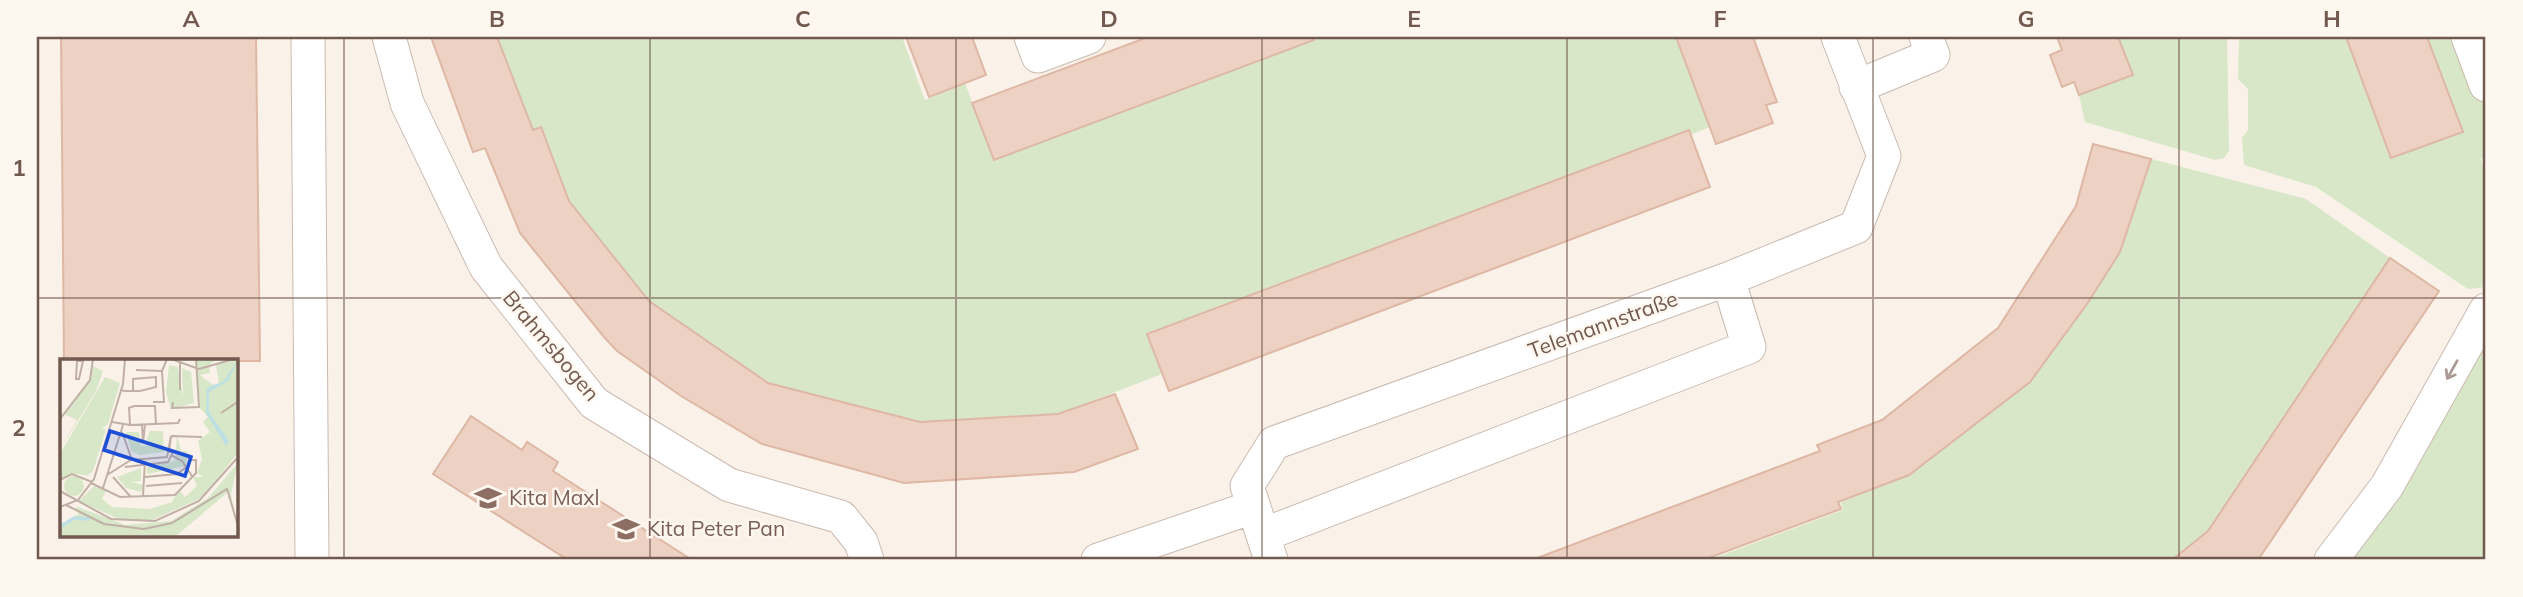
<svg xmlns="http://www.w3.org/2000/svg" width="2523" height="597" font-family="Mulish,sans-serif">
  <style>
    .green { fill: #d7e7c8 }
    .building { fill: #edd1c3; stroke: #deb7a5; stroke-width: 2 }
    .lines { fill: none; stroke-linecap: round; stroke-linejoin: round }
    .street-casing { stroke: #cbbab0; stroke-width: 35 }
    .street { stroke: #fff; stroke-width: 33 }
    .oneway { stroke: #aa9b95 }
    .grid { fill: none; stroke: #72594f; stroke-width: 2; stroke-opacity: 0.55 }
    .labels { text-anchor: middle; stroke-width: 5; stroke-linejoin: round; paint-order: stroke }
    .street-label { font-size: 21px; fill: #72594f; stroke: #fdf7ef }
    .education-label { font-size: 21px; fill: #785e54; stroke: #fdf7ef; text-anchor: start }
    .inset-river { fill: none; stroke: #bfe0e2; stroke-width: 3.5 }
    .inset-road { fill: none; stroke: #c0b0a6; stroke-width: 2 }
    .view { fill: #1d4ed8; fill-opacity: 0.15; stroke: #1d4ed8; stroke-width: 3.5 }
    .inset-edge { fill: none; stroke: #72594f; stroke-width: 3.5 }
    .neatline { fill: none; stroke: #72594f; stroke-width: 2.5 }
    .grid-label { font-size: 23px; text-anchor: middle; font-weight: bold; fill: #72594f }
  </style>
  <rect width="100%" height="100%" fill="#faf2e9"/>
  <path class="green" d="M497,37H902L925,100L965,83L994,160L1322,37H1676L1710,127L1690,135L1688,131L1147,334L1162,374L1058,414L920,422L768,383L649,301L569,201L541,128L533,130Z
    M2118,37H2227L2229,151L2224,158L2215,160L2085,122L2079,95L2132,75Z
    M2239,37H2346L2392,158L2462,132L2427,37H2458L2486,113V157L2481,159L2486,174V287L2468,289L2316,187L2244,165L2242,138L2248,130V89L2238,79Z
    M2151,159L2306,199L2390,258L2208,531L2172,560H1709L1843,510L1841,502L1909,475L2030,382L2087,304L2120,252Z
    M2486,311V560H2331Z
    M281,557H305V560L37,559Z"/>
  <path class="building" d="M61,37H256L260,361H64Z
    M431,37H497L533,130L541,127L569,201L649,301L768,383L920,422L1058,414L1115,394L1138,449L1074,472L904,483L762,444L681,396L617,351L604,337L520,233L485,148L473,152Z
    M906,37H972L986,75L929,97Z
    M1148,37H1313L1314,40L994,160L972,103Z
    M1676,37H1753L1777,102L1766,105L1773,123L1716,144Z
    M2057,37H2118L2133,75L2079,95L2074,82L2062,87L2050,55L2062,50Z
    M2346,37H2427L2463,132L2391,158Z
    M1689,130L1710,187L1169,391L1147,334Z
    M2093,144L2151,159L2120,252L2087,304L2030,382L1909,475L1838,502L1841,509L1703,560H1538L1537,558L1820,451L1817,445L1882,420L1998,328L2076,206Z
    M2390,258L2439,291L2258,560H2172L2208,531Z
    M471,416L522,450L527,442L558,462L553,471L692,560H568L433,474Z"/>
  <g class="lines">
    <defs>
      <path id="street" d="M308,37L312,560
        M389,37L407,103L486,267L594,403L729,485L841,517L861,542L867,560
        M1031,37L1038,56L1089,37
        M2468,37L2486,85
        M1856,87L1933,55L1926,37
        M1263,535L1749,347L1728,279
        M1098,560L1253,507
        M1271,560L1247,486L1274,443L1728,279L1856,227L1884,156L1838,37
        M2331,560L2387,486L2486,310"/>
    </defs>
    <use href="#street" class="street-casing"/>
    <use href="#street" class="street"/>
  </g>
  <defs><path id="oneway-shaft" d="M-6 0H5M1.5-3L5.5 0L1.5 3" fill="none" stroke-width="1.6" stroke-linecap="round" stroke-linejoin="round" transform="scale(1.75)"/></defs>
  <use class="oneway" href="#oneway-shaft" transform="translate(2452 370) rotate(119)"/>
  <path class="grid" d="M344,37V560M650,37V560M956,37V560M1262,37V560M1567,37V560M1873,37V560M2179,37V560M37,298H2486"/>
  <defs>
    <symbol id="school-bare" viewBox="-9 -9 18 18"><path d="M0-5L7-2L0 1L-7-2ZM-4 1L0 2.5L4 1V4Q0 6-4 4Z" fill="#8d6e63" stroke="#fdf7ef" stroke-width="2.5" paint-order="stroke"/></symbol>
  </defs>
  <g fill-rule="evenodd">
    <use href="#school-bare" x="469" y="479" width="38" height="38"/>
    <use href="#school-bare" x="607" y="510" width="38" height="38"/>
  </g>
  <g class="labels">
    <g class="street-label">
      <text transform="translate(1603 325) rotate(-20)" y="7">Telemannstraße</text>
      <text transform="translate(551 346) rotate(50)" y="7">Brahmsbogen</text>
    </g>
    <g class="education-label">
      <text x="509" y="505">Kita Maxl</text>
      <text x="647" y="536">Kita Peter Pan</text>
    </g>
  </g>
  <g transform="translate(60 359)">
    <rect width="178" height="178" fill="#faf2e9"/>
    <path d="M136,0H157L149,6L150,14L140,16L153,26L159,24L156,6L178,0V94L152,126L139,140L92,161H61L19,142L34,127L46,132L42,140L52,148L90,150L112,143L119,131L125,138L137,127L133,118H144L137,114L142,100L138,82L150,73L143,63L148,58L140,49ZM109,6L118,8L123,38L122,9L131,13L134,44L111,50L106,33ZM33,7L43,12L36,32L0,91L17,61L4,55L31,21ZM45,18L60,24L48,65L42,69L46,71L33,112L28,116L32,117L15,115L0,120V95ZM90,72H103L104,93L80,96L71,92L66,73H79L81,87L93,86L86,83ZM117,76L121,92H126L128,94L126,107L87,115V108L115,102ZM178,104L171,135L178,173L168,133L115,178H0V166L19,155L14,150L18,148L65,166L111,162L148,139ZM81,109V122L70,123L84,126L81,133L66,129L57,118ZM4 127a10 10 0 1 1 20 0a10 10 0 1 1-20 0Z" fill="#d7e7c8"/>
    <path d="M178,1L168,22L149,33V53L169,82L166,87L146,54L147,29L164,22Z" fill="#bfe0e2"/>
    <path class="inset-river" d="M0,168L14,159L30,160"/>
    <path class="inset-road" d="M111,0L139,10M17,2H23L19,20H16ZM120,2V31M139,10L174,0M76,11L102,12M60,31L65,32H80L96,28V18L73,20V32M93,43H104L102,12L107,0M113,43L112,49L139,48L136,0M161,54L179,42M0,60L30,21L33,0M52,63L70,66L118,64L120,60M70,66L69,49L74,47H95L96,65M82,66L83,84L85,65M62,73L72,101M111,77L142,78M111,96L122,102L132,117M65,108L108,103L114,91M47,116L71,101L107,98L111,77L109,94M53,118L70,137M85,118L117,115L129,106V95M0,121L12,115L32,123M31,124L60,138L115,136L136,114V101H129M86,127L122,124M43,129L63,66M0,132L51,160L95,162L139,142L179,97M83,137L85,102M6,146L44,165L84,170L112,164L167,130L179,170M0,148L18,141L34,120L63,25L65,0"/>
    <path class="view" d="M50,72L131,98L125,117L44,91Z"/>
    <rect width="178" height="178" class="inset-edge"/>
  </g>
  <rect width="2523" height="597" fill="none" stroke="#fdf7ef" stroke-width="77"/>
  <rect x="38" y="38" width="2446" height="520" class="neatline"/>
  <g class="grid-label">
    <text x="191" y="27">A</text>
    <text x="497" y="27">B</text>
    <text x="803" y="27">C</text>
    <text x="1109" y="27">D</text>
    <text x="1414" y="27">E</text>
    <text x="1720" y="27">F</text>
    <text x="2026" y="27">G</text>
    <text x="2332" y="27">H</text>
    <text x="19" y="176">1</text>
    <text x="19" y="436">2</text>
  </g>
</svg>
